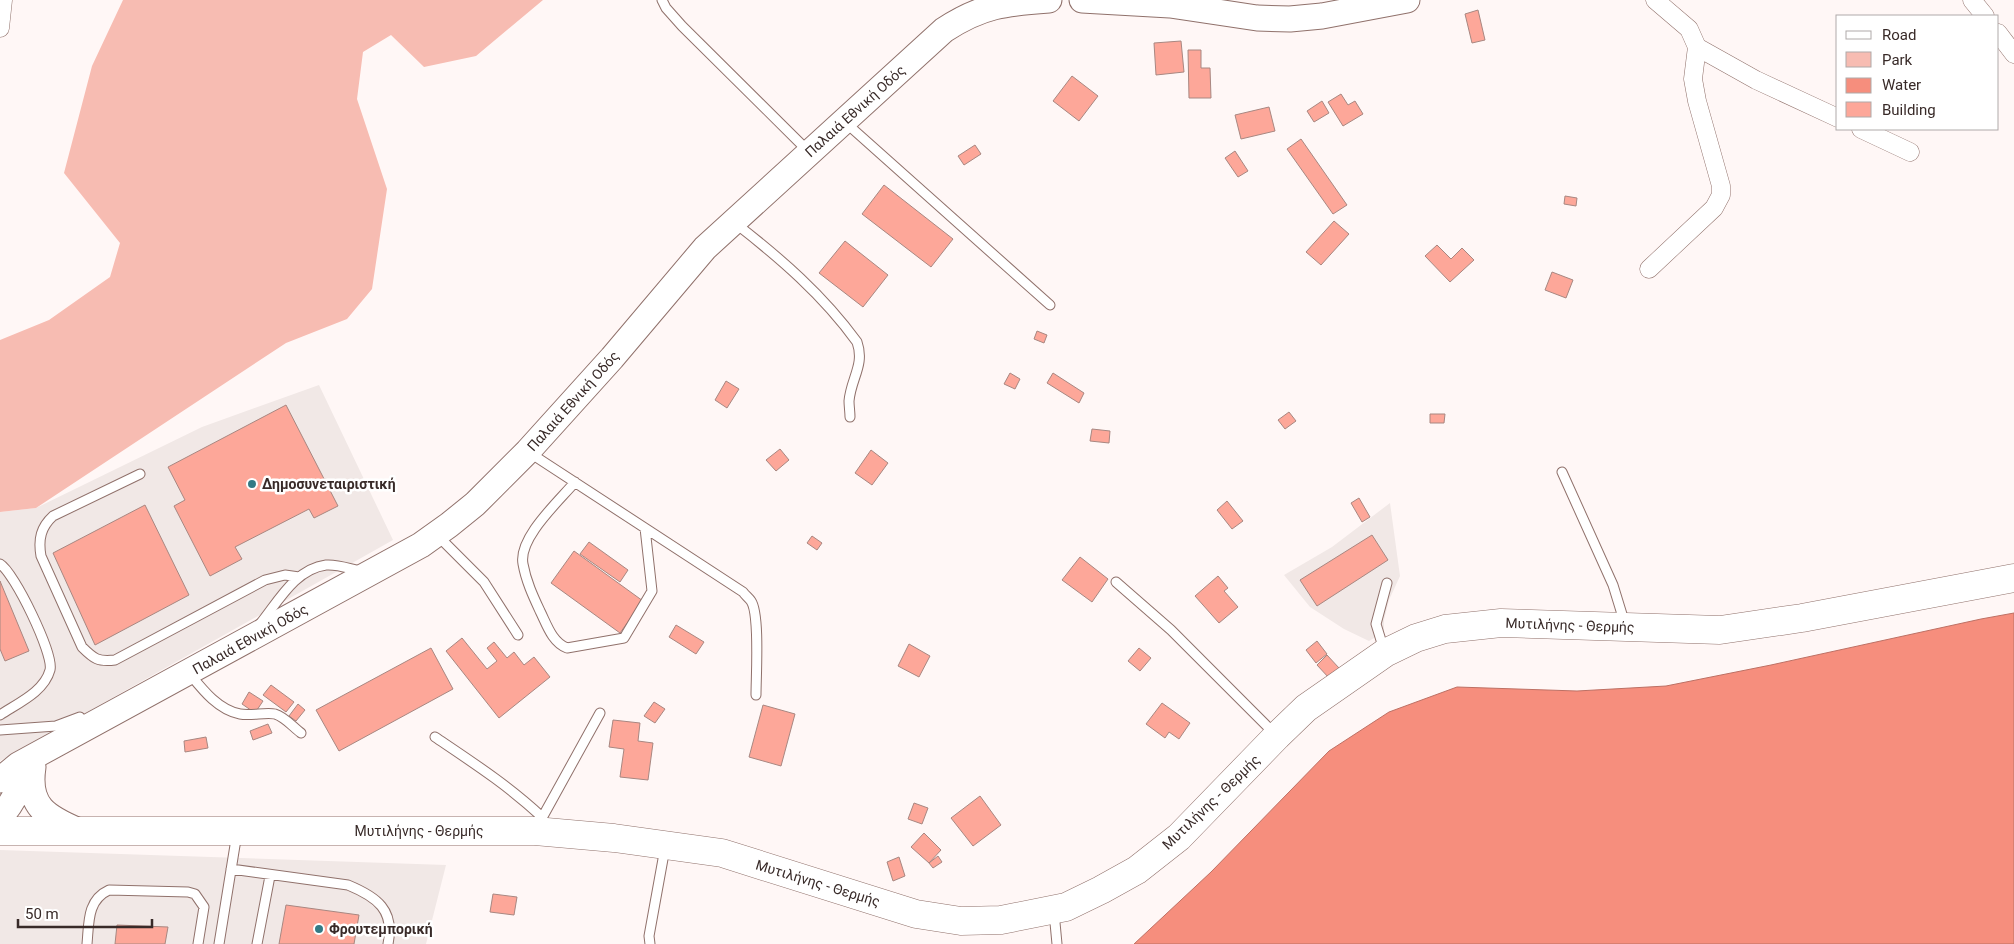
<svg xmlns="http://www.w3.org/2000/svg" width="2014" height="944" font-family="Roboto,sans-serif">
  <style>
    .built { fill: #f1e8e6 }
    .green { fill: #f7bcb2 }
    .water { fill: #f68e7d; stroke: #bd7064 }
    .building { fill: #fda799; stroke: #a88781 }
    .lines { fill: none; stroke-linecap: round; stroke-linejoin: round }
    .lane-casing { stroke: #90716b; stroke-width: 11 }
    .street-casing { stroke: #90716b; stroke-width: 19 }
    .secondary-casing { stroke: #90716b; stroke-width: 27 }
    .primary-casing { stroke: #90716b; stroke-width: 29 }
    .lane { stroke: #fff; stroke-width: 9 }
    .street { stroke: #fff; stroke-width: 18 }
    .secondary { stroke: #fff; stroke-width: 25 }
    .primary { stroke: #fff; stroke-width: 28 }
    .poi-dot { fill: #337a85; stroke: #fff; stroke-width: 2 }
    .labels { text-anchor: middle; stroke-width: 5; stroke-linejoin: round; paint-order: stroke }
    .street-label { font-size: 14px; fill: #382a28; stroke: #fff }
    .poi-label { font-size: 14px; font-weight: bold; fill: #382a28; stroke: #fff; text-anchor: start }
  </style>
  <rect width="100%" height="100%" fill="#fff7f6"/>
  <path class="built" d="M319,385L393,540L0,761V512L36,508L202,427Z
    M1390,503L1400,576L1389,600L1384,620V632L1369,641L1344,629L1310,607L1284,575L1332,547Z
    M0,850L446,865L426,944H0Z"/>
  <path class="green" d="M123,0H543L476,56L424,67L391,35L363,52L357,99L387,189L372,289L347,319L286,343L36,508L0,512V340L49,320L110,277L120,243L64,173L92,66Z"/>
  <path class="water" d="M2014,613V944H1134L1211,872L1329,751L1389,712L1457,687L1577,691L1666,686L1771,665L1981,619Z"/>
  <path class="building" d="M1478,10L1485,40L1472,43L1465,14Z
    M1181,41L1184,72L1156,75L1154,43Z
    M1188,50H1201V68H1210L1211,98H1189Z
    M1072,76L1098,96L1079,121L1053,101Z
    M1341,94L1348,105L1355,101L1363,114L1343,126L1328,102Z
    M1322,101L1329,113L1314,122L1307,111Z
    M1269,107L1275,131L1241,139L1235,115Z
    M1301,139L1347,205L1333,214L1287,149Z
    M975,145L981,154L964,165L958,156Z
    M1235,151L1248,171L1238,177L1225,158Z
    M884,185L953,239L931,267L862,214Z
    M1565,196L1577,198L1576,206L1564,204Z
    M1334,221L1349,234L1321,265L1306,252Z
    M845,241L888,275L863,307L819,273Z
    M1437,245L1451,259L1462,248L1474,260L1450,282L1425,256Z
    M1552,272L1573,280L1566,298L1545,290Z
    M1037,331L1047,335L1044,343L1034,339Z
    M1010,373L1020,379L1015,389L1004,384Z
    M1053,373L1084,393L1079,403L1047,383Z
    M726,381L739,389L727,408L715,400Z
    M286,405L338,506L314,518L309,509L235,547L242,559L210,576L174,506L185,500L168,467Z
    M1289,412L1296,421L1285,429L1278,420Z
    M1430,414H1445L1444,423H1430Z
    M1092,429L1110,431L1109,443L1090,441Z
    M780,449L789,460L776,471L766,460Z
    M871,450L888,463L872,485L855,473Z
    M1359,498L1370,517L1362,522L1351,503Z
    M1227,501L1243,521L1232,529L1217,510Z
    M145,505L189,595L95,645L53,553Z
    M1372,535L1388,560L1317,606L1300,580Z
    M812,536L822,543L817,550L807,543Z
    M589,542L628,570L620,582L580,554Z
    M574,551L643,601L620,633L551,583Z
    M1080,557L1108,579L1092,602L1062,580Z
    M1218,576L1228,588L1224,591L1238,607L1219,623L1195,596Z
    M0,581L29,651L5,661L0,649Z
    M676,625L704,642L696,654L669,637Z
    M462,638L487,669L497,661L487,648L494,642L507,658L514,652L524,665L534,657L550,677L499,718L446,651Z
    M1317,641L1327,654L1316,663L1306,650Z
    M909,644L930,656L919,677L898,666Z
    M431,648L453,689L339,751L316,710Z
    M1139,648L1151,658L1140,671L1128,661Z
    M1327,655L1339,668L1329,678L1317,665Z
    M271,685L294,702L286,712L263,695Z
    M249,692L263,701L255,713L242,704Z
    M654,702L665,709L655,723L644,716Z
    M1162,703L1190,723L1179,739L1169,732L1165,738L1146,724Z
    M298,704L305,710L296,721L289,716Z
    M763,705L795,714L781,766L749,757Z
    M613,720L640,723L638,741L653,743L648,780L620,777L624,749L609,747Z
    M268,724L272,733L253,740L250,731Z
    M206,737L208,748L185,752L184,741Z
    M980,796L1001,825L973,846L951,818Z
    M914,803L928,808L922,824L908,819Z
    M924,833L941,850L929,863L911,847Z
    M938,856L942,862L933,868L929,863Z
    M899,857L905,876L893,881L887,862Z
    M493,894L517,897L514,915L490,912Z
    M286,905L359,915L354,944H279Z
    M117,925L168,927L165,944H115Z"/>
  <g class="lines">
    <defs>
      <path id="lane" d="M662,0L666,8L682,26L809,152
        M846,123L1050,305
        M735,223C780,258 823,295 857,342C865,365 851,378 849,401C849,406 850,412 850,417
        M530,453L743,592C745,595 749,598 751,601C760,614 756,676 756,695
        M1562,472L1613,585L1625,624
        M140,474L53,516C41,527 38,539 41,556L82,647C94,659 98,662 115,660L265,580L285,575L299,577
        M575,482C559,501 518,538 523,564C526,581 533,596 540,611C547,625 552,642 567,648L624,638L652,591L645,528
        M438,536L484,582L518,635
        M0,564C14,572 54,654 50,670C44,692 18,703 0,715
        M1116,582L1171,630L1275,734
        M260,624C278,602 295,569 326,565C338,564 350,569 361,571
        M1384,650L1376,624L1387,583
        M189,673C202,689 218,710 240,714C251,716 266,712 275,714C285,717 293,727 301,733
        M0,730L56,726L80,717
        M435,737C472,762 509,786 542,817
        M537,827L600,713
        M231,869L348,885C377,897 395,910 388,944
        M1054,912L1057,944
        M87,944C89,923 87,900 109,890L188,892L195,894L204,907L198,944
        M219,944L237,833
        M257,944L270,876
        M650,944L649,936L665,848"/>
      <path id="street" d="M1972,0L1985,16
        M0,28L3,0
        M1998,33L2014,54
        M1697,47L1756,80L1838,118
        M1861,129L1910,152
        M1649,269L1714,208L1721,195V186L1697,101L1693,79L1697,47L1689,29L1655,0"/>
      <path id="secondary" d="M1082,0L1170,5L1257,18L1290,19L1322,16L1407,0
        M33,767C27,806 46,817 79,831
        M0,780L18,765L421,545L449,525L475,504L528,451L612,358L705,248L944,30C982,5 1006,3 1049,0
        M0,818L9,806L32,768"/>
      <path id="primary" d="M0,831H535L614,838L722,853L916,914L961,921L1001,920L1066,907L1101,890L1137,870L1179,837L1277,736L1306,708L1385,653L1416,638L1445,629L1501,623L1720,630L1802,618L2014,578"/>
    </defs>
    <use href="#lane" class="lane-casing"/>
    <use href="#street" class="street-casing"/>
    <use href="#secondary" class="secondary-casing"/>
    <use href="#primary" class="primary-casing"/>
    <use href="#lane" class="lane"/>
    <use href="#street" class="street"/>
    <use href="#secondary" class="secondary"/>
    <use href="#primary" class="primary"/>
  </g>
  <g class="poi-dot">
    <circle cx="252" cy="484" r="5"/>
    <circle cx="319" cy="929" r="5"/>
  </g>
  <g class="labels">
    <g class="street-label">
      <text transform="translate(855 111) rotate(-42)" y="5">Παλαιά Εθνική Οδός</text>
      <text transform="translate(573 401) rotate(-48)" y="5">Παλαιά Εθνική Οδός</text>
      <text transform="translate(1570 625) rotate(2)" y="5">Μυτιλήνης - Θερμής</text>
      <text transform="translate(250 639) rotate(-29)" y="5">Παλαιά Εθνική Οδός</text>
      <text transform="translate(1211 802) rotate(-44)" y="5">Μυτιλήνης - Θερμής</text>
      <text x="419" y="836">Μυτιλήνης - Θερμής</text>
      <text transform="translate(818 883) rotate(17)" y="5">Μυτιλήνης - Θερμής</text>
    </g>
    <g class="poi-label">
      <text x="262" y="489">Δημοσυνεταιριστική</text>
      <text x="329" y="934">Φρουτεμπορική</text>
    </g>
  </g>
  <rect x="1836" y="15" width="162" height="115" fill="#ffffff" stroke="#afaaa9"/>
  <rect x="1846" y="31" width="25" height="8" fill="#ffffff" stroke="#afaaa9"/>
  <text x="1882" y="40" font-size="15" fill="#382a28">Road</text>
  <rect x="1846" y="52" width="25" height="15" fill="#f7bcb2" stroke="#afaaa9"/>
  <text x="1882" y="65" font-size="15" fill="#382a28">Park</text>
  <rect x="1846" y="78" width="25" height="15" fill="#f68e7d" stroke="#afaaa9"/>
  <text x="1882" y="90" font-size="15" fill="#382a28">Water</text>
  <rect x="1846" y="102" width="25" height="15" fill="#fda799" stroke="#afaaa9"/>
  <text x="1882" y="115" font-size="15" fill="#382a28">Building</text>
  <path d="M18 919v8h134v-8" fill="none" stroke="#382a28" stroke-width="2.5"/>
  <text x="25" y="919" font-size="15" fill="#382a28" stroke="#ffffff" stroke-width="4" paint-order="stroke">50 m</text>
</svg>
